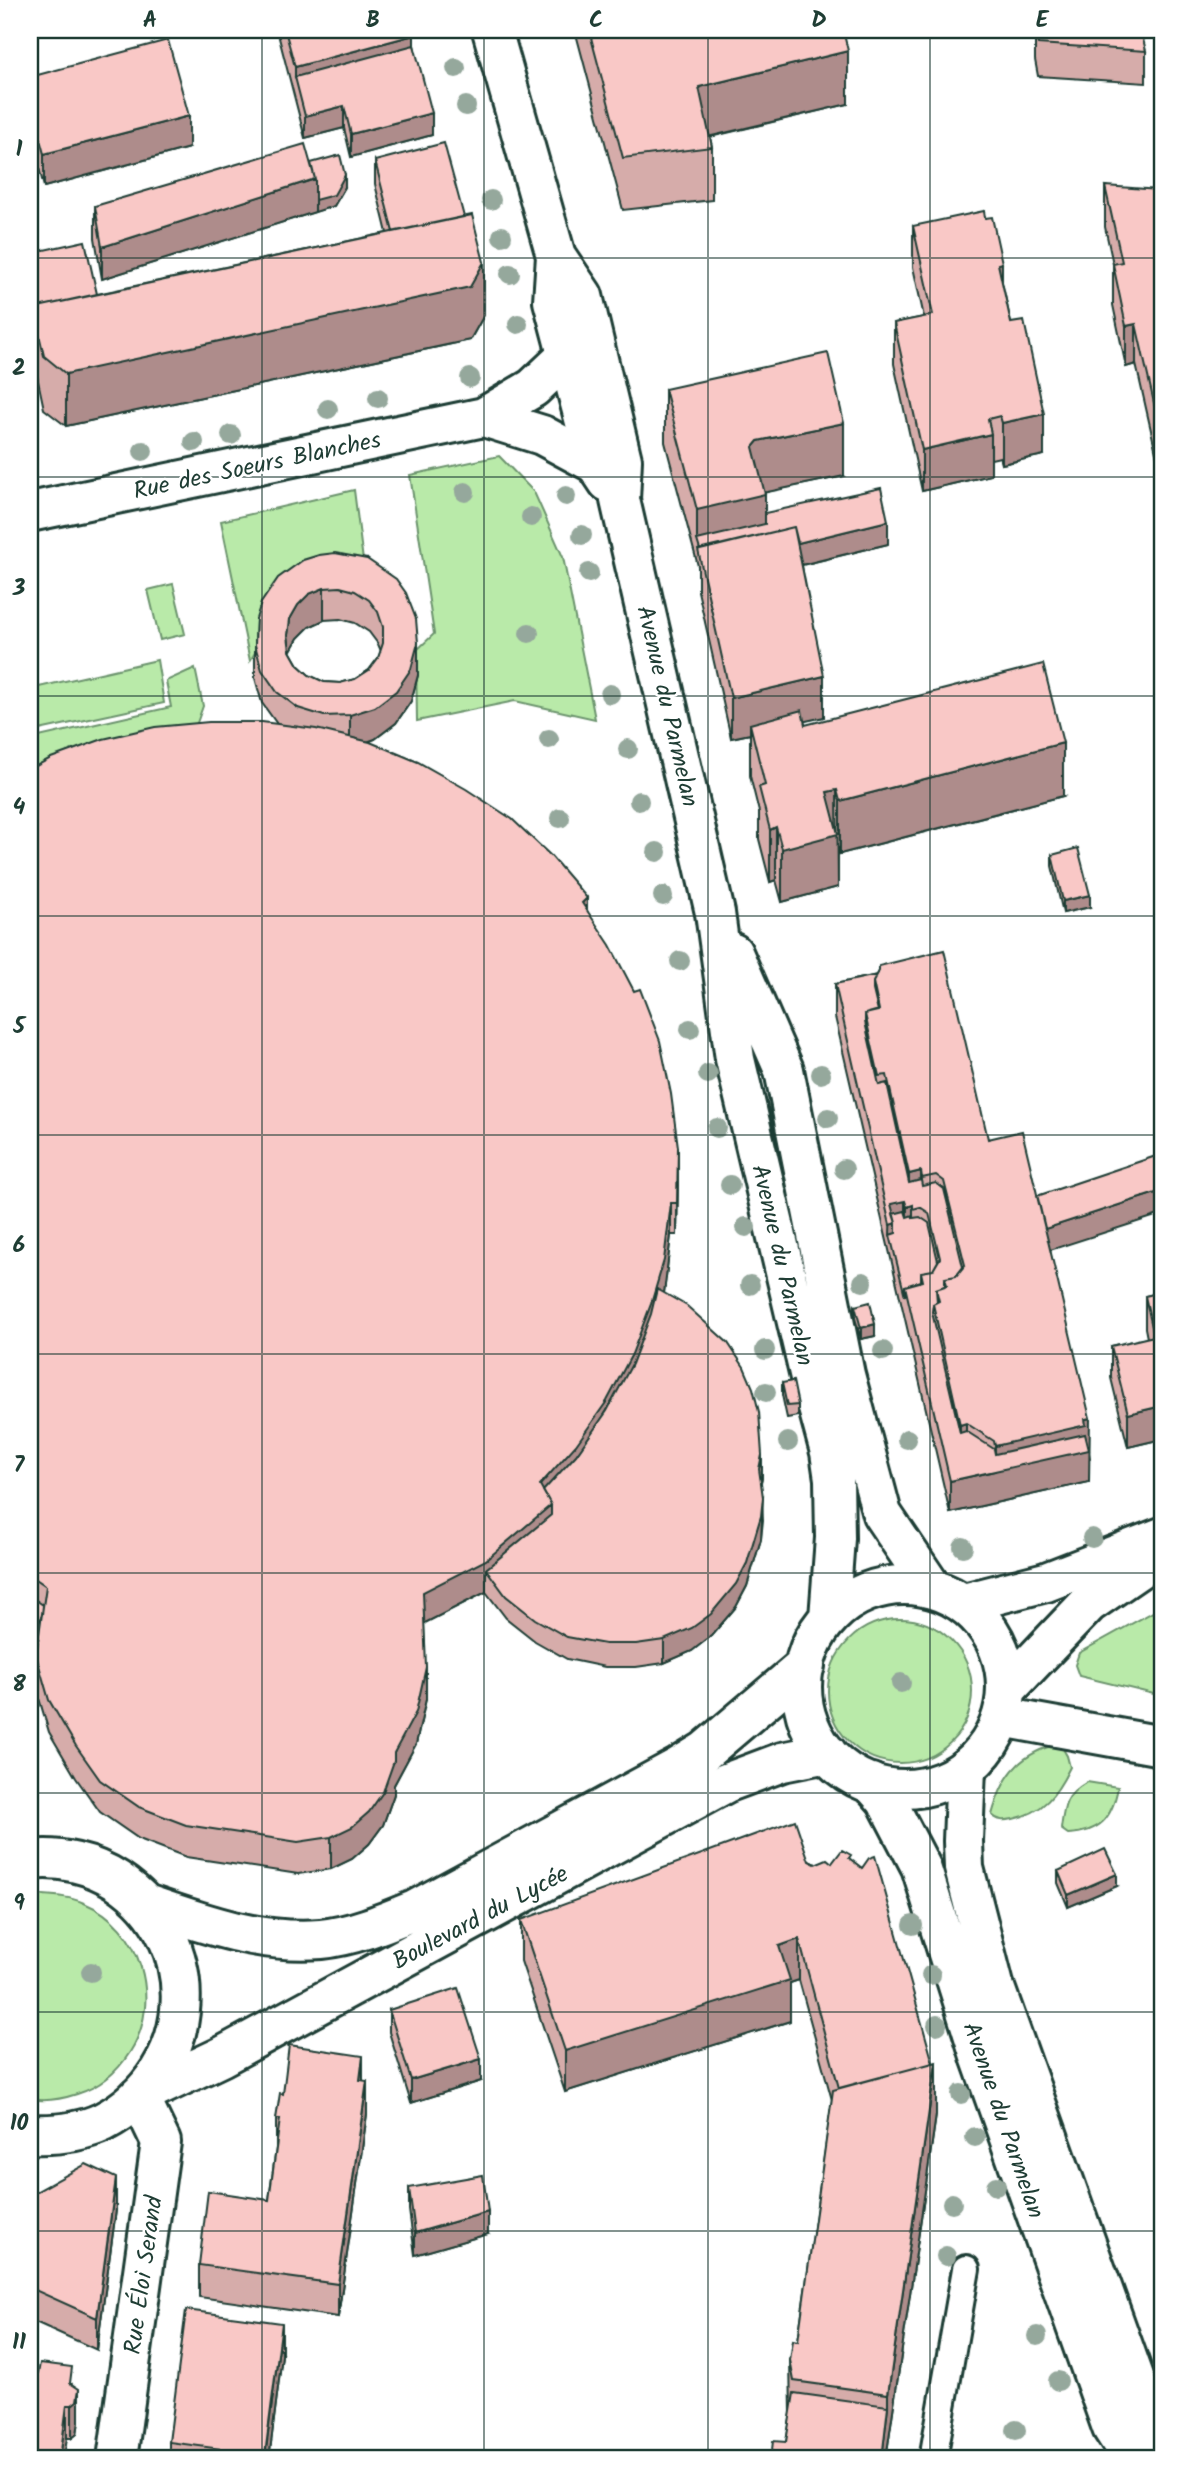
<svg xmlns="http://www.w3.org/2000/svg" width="1192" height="2489" font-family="Kalam,sans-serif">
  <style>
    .green { fill: #b9eaa9; stroke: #6c946e; stroke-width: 2 }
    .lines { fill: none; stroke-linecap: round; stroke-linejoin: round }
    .lane-casing { stroke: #1f3d34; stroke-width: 32 }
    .street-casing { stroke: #1f3d34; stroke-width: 44 }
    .secondary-casing { stroke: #1f3d34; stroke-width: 44 }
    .lane { stroke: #fff; stroke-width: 26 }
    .street { stroke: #fff; stroke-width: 38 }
    .secondary { stroke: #fff; stroke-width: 38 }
    .tree { fill: #95a89c }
    .wall { fill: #d6acaa; stroke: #1f3d34; stroke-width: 2; fill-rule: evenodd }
    .shaded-wall { fill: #ae8c8b; stroke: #1f3d34; stroke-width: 2 }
    .building { fill: #f9c8c6; stroke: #1f3d34; stroke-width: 2; fill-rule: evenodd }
    .grid { fill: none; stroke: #1f3d34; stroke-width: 2; stroke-opacity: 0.55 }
    .labels { text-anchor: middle; stroke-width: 5; stroke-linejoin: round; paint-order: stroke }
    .street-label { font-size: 24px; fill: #1f3d34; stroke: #fff }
    .neatline { fill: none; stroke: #1f3d34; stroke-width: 2.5 }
    .grid-label { font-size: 23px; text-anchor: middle; font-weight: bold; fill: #1f3d34 }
  </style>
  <rect width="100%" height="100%" fill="#fff"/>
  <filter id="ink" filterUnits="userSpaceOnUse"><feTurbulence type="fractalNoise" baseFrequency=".0143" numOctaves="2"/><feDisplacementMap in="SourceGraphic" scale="14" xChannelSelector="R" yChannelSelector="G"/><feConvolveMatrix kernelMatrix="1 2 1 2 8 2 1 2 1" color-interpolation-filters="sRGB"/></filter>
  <g filter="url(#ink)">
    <path class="green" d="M499,456L534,492L563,557L595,719L515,701L417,721L416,651L434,634L410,475Z
      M354,490L367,592L256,651L250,661L221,521Z
      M173,584L185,634L160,640L148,590Z
      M157,660L164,703L30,732V689Z
      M195,668L203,706L193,734L30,782V739L171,707L166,681Z
      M1162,1607V1696L1079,1676L1075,1665L1079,1653Z
      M828 1691a72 72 0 1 1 144 0a72 72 0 1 1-144 0Z
      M1054,1745L1062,1747L1067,1756L1070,1767C1057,1794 1043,1813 1013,1819C1004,1821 998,1821 992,1815C1002,1779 1016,1756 1054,1745Z
      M1087,1782L1118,1787C1112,1819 1100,1832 1068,1834L1061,1829C1064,1805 1065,1795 1087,1782Z
      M43,1895C57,1896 71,1897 84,1903C141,1926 163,2000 130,2052C118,2071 100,2087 77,2094C62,2099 46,2102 30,2099V1896Z"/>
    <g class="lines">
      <defs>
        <path id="lane" d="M933,2459L966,2269"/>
        <path id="street" d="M484,417L542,435L596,464
          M30,512L484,417L533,388L567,356
          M1002,1717L1162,1746
          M966,1768L963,1841L964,1868L994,1985L1148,2416L1155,2459
          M871,1783L886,1800L921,1867L981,2059L1112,2428L1132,2459
          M117,2459L161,2142L139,2096"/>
        <path id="secondary" d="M492,30L556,256L583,296L622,460L620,500L715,913L735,1059L811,1382L830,1452L834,1479L835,1538L829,1618
          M556,256L553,301L596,464L608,482
          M733,953L784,1070L845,1375L882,1514L932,1588
          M802 1687a102 102 0 1 1 204 0a102 102 0 1 1-204 0Z
          M964,1603L1046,1582L1162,1537
          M1007,1689L1089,1603L1159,1555
          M30,1860C59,1856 92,1864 117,1880C208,1940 200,2072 103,2122C80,2133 55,2135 30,2134
          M146,1904C204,1924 260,1944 321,1939C353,1936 386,1922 415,1910L679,1767L705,1751L805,1666
          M139,2096L221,2057L726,1783L782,1762L827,1753"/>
      </defs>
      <use href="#lane" class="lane-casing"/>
      <use href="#street" class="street-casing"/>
      <use href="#secondary" class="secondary-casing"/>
      <use href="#lane" class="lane"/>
      <use href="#street" class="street"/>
      <use href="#secondary" class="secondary"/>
    </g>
    <g class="tree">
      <circle cx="456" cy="68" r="10"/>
      <circle cx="466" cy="106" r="10"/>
      <circle cx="491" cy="200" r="10"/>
      <circle cx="502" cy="236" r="10"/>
      <circle cx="510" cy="274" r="10"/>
      <circle cx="518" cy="324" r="10"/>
      <circle cx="470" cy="378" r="10"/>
      <circle cx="378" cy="398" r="10"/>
      <circle cx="328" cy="409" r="10"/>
      <circle cx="231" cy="435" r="10"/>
      <circle cx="194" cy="442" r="10"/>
      <circle cx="143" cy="451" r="10"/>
      <circle cx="465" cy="492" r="10"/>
      <circle cx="566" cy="496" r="10"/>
      <circle cx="531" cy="517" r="10"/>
      <circle cx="582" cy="535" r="10"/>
      <circle cx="589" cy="573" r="10"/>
      <circle cx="529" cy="633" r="10"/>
      <circle cx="610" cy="694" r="10"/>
      <circle cx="549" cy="739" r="10"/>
      <circle cx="628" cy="749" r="10"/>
      <circle cx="639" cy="801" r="10"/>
      <circle cx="560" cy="818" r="10"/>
      <circle cx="657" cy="852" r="10"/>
      <circle cx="663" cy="896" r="10"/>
      <circle cx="680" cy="961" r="10"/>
      <circle cx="690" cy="1029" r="10"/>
      <circle cx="708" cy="1074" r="10"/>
      <circle cx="821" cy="1074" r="10"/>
      <circle cx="828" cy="1118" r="10"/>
      <circle cx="717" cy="1128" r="10"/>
      <circle cx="844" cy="1169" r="10"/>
      <circle cx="730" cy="1185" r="10"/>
      <circle cx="746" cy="1227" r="10"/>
      <circle cx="863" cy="1282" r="10"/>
      <circle cx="750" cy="1285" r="10"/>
      <circle cx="765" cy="1350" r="10"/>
      <circle cx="883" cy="1351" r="10"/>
      <circle cx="766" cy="1392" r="10"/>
      <circle cx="907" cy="1439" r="10"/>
      <circle cx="788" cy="1442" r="10"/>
      <circle cx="1092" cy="1538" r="10"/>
      <circle cx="963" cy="1547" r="10"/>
      <circle cx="901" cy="1683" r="10"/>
      <circle cx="913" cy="1925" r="10"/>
      <circle cx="91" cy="1972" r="10"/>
      <circle cx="931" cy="1975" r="10"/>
      <circle cx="937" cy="2025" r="10"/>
      <circle cx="961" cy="2094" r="10"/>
      <circle cx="975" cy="2137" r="10"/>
      <circle cx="996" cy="2186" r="10"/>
      <circle cx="952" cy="2203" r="10"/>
      <circle cx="946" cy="2256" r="10"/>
      <circle cx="1037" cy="2336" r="10"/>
      <circle cx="1058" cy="2381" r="10"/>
      <circle cx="1016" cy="2430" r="10"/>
    </g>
    <path class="wall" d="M277,30H413L414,45L432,135L351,157L344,128L305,138Z
      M575,30H843L848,104L710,137L712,147V200L623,210Z
      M1035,30H1141V32H1135L1146,51V83L1038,76L1035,60Z
      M30,77L189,148L44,187L30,134Z
      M375,161L484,315L470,340L66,426L44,409L30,343V253L97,294L387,233L375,184Z
      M311,163L345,187L334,206L102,279L95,238V206Z
      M1105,186L1162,203V479L1136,364L1126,367L1113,305V264L1105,227Z
      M913,226L1002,282L1011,323L1044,455L1002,464L1000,457L991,459V475L922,491L894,364V323L924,317L913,267Z
      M665,389L844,476L765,492V513L888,544L802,565L824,717L804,721L805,725L1063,796L840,854L838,847V887L782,902L776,880L770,882L759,839V812L750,776V734L731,738L698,591V566L665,442Z
      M367,559L418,675L411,701L396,723L375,739L368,742L587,910L678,1180L677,1235H671L664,1293L762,1478L761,1483L763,1520L761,1539L747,1586L736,1607L711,1636L692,1651L664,1663L636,1667H605L567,1659L535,1641L506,1618L486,1592L424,1623L426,1699L416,1744L394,1785V1794L383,1825L369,1844L352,1859L331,1869L298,1874L186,1857L139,1839L100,1812L76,1778L49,1732L36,1688V1655L39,1631L30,1648V769L277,724L262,703L255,678V645L256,619ZM340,619L355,623L369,632L378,644L381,651L378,658L369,670L355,679L340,683L324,682L309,675L298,665L290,651L298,638L309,627L324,620Z
      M1052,855L1090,907L1063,913L1052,866Z
      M877,975L988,1139L1050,1250L1090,1458L1089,1459V1482L950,1513L835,1017V984Z
      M1162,1292V1439L1128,1447L1111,1378V1346L1147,1338L1145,1328V1296Z
      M855,1306L875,1336L861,1339L855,1318Z
      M782,1383L798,1405V1416L787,1418L782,1395Z
      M851,1860L936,2115L886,2459H771L786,2442L791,2414L790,2360L798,2341L832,2100L799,1980L790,1983V2021L565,2092L521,1961V1920L809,1861L815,1864L832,1863Z
      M1058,1871L1117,1886L1068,1907L1058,1883Z
      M389,2010L481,2081L411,2103L389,2032Z
      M363,2080L367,2114L338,2317L199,2297V2265L269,2200L276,2148V2119L283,2094Z
      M409,2188L488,2234L415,2255L409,2210Z
      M30,2195L116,2210L97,2350L33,2321Z
      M282,2355L269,2459H169V2442Z
      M72,2385L79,2421L77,2434L72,2438H67L30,2459Z"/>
    <path class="shaded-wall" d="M414,35V67L295,77V67Z
      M848,51V104L699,139V87Z
      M344,106V128L305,138V116Z
      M432,113V135L351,157V134Z
      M189,116V148L44,187V154Z
      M345,175V187L334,206L315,212V200Z
      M315,179V212L102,279V247Z
      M484,262V315L470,340L66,426V374Z
      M1002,263V303L998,264Z
      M1136,324V364L1126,367V326Z
      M1044,414V455L1002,464V423Z
      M844,423V476L758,494H765V547L697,540V510L758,441Z
      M991,434V475L922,491V450Z
      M888,521V544L706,588L704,566Z
      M324,588V620L309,627L298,638L290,652L288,635L290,619L298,605L309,594Z
      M418,643V675L411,701L396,723L375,739L350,748V715Z
      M824,676V717L752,733L750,724V734L731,738V698Z
      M1063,743V796L840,854V801Z
      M837,790L838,887L782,902V849L827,792Z
      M776,827V880L770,882V830Z
      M1090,895V907L1063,913V901Z
      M587,898V930L582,903Z
      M678,1147V1180L677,1235V1203Z
      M921,1171V1208L913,1205V1238L907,1239V1207H909V1174Z
      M1162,1191V1214L1041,1253V1230Z
      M905,1201V1233L890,1235L891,1204Z
      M671,1203V1235L664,1293L651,1336L551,1505V1537L486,1569V1592L423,1624V1592L540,1485Z
      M875,1324V1336L861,1339V1328Z
      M1162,1406V1439L1128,1447V1414Z
      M1090,1418L1089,1482L950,1513V1481L995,1471V1446Z
      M966,1423V1464L960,1465V1425Z
      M762,1455V1478L759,1492V1469Z
      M763,1497L761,1539L747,1586L736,1607L711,1636L692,1651L664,1663V1640Z
      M46,1607V1619L30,1648V1636Z
      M426,1667V1699L416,1744L394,1785V1794L383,1825L369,1844L352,1859L331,1869V1837L394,1753Z
      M1117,1874V1886L1068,1907V1895Z
      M799,1939V1980L790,1983V2021L565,2092V2051L779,1946Z
      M363,2056V2089L360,2080Z
      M481,2059V2081L411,2103V2080Z
      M936,2062V2115L886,2459H882L888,2406V2394Z
      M367,2081V2114L338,2317V2284Z
      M116,2178V2210L97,2350V2318Z
      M488,2212V2234L415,2255V2233Z
      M33,2289V2321L30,2329V2297Z
      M282,2323V2355L269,2459H265Z
      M79,2389V2421L77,2434L72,2438V2405Z
      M67,2405V2438L64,2459H60Z"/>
    <path class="building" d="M285,30H413L414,35L295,67Z
      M589,30H843L848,51L699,87L712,147L623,158Z
      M1035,30H1134L1135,34L1142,35L1146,51L1038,44Z
      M168,40L189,116L44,154L30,102V77Z
      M414,45L432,113L351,134L344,106L305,116L295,77Z
      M444,143L464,217L393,232L375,161Z
      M305,144L315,179L102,247L95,206Z
      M340,155L345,175L334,195L315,200V179L311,163Z
      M1105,186L1159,190L1162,203V438L1136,324L1126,326L1113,264L1122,262Z
      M984,211L985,218L992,217L1002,263L998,264L1011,323L1024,321L1044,414L1002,423L1000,416L988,419L991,434L922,450L894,323L933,315L913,226Z
      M472,215L484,262L470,287L66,374L44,356L33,308Z
      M85,241L97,294L33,308V338L30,321V253Z
      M828,353L844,423L758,441L753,447L765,494L697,510L665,389Z
      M881,488L888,521L798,543L794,527L700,550L697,540L765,524V513Z
      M794,527L824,676L731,698L698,550Z
      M335,553L367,559L396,579L406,593L416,619L418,643L411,669L396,691L375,707L350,715L324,716L298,708L277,692L262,670L255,645L256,619L261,603L278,578L303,560L319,555ZM340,587L355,591L369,600L378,612L383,627V643L378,658L369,670L355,679L340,683L324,682L309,675L298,665L290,651L288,635L290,619L298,605L309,594L324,588Z
      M1043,664L1063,743L840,801L837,790L827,792L838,834L782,849L776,827L770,830L759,787L765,785L750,724L802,710L805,725Z
      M209,722H262L316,729L370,742L418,762L466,789L512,819L551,856L587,898L582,903L610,945L634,991L640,989L660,1041L671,1094L678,1147L677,1203H671L664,1260L651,1304L632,1354L607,1401L576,1445L540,1485L551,1505L486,1560L423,1592L426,1667L416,1712L394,1753V1761L383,1792L369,1812L352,1827L331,1837L298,1842L186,1825L139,1807L100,1780L76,1746L49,1700L36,1655L46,1586L30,1575V769L51,758L103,739L155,727Z
      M1078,848L1090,895L1063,901L1052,855Z
      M944,950L988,1139L1022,1131L1090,1418L1085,1419L1086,1425L995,1446L994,1441L966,1423L960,1425L933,1304L939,1301L936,1289L947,1285L945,1278L956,1276L965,1265L944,1181L936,1175L922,1178L921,1171L909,1174L887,1075L879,1076L865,1014L879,1010L873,982L879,971V966Z
      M877,975L873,982V990L878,1011L865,1014V1022L879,1085L887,1083L909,1183L921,1180L922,1186L936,1183L944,1189L963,1267L956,1276L945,1278V1286L936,1289L937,1302L933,1304L932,1312L960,1433L966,1431L994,1449L995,1454L1085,1434L1089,1450L950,1481L905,1286L923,1281L921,1272L933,1270L940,1258L929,1213L920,1207L913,1209V1205L907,1207L905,1201L891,1204L896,1223L890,1225L835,984Z
      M1162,1154V1191L1045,1229L1037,1196Z
      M905,1211L907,1217L913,1215V1218L920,1217L929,1223L938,1261L933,1270L921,1272V1281L905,1286V1296L890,1235L896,1233V1223L893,1214Z
      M657,1289L687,1306L728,1343L744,1367L753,1388L759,1412L762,1455L759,1469L763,1497L761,1516L747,1563L736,1584L711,1614L692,1628L664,1640L636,1644H605L567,1637L535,1619L506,1596L486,1569L551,1515V1505L543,1491L576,1455L607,1411L632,1364L651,1314Z
      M1162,1292V1406L1128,1414L1111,1346L1154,1336L1145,1296Z
      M870,1302L875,1324L861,1328L855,1306Z
      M793,1381L798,1405L787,1406L782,1383Z
      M30,1596L43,1605L42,1615L30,1636Z
      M795,1820L809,1861L815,1864L827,1859L832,1863L842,1850L851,1855L849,1858L862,1868L869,1858L875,1856L933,2063L839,2088L799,1939L779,1946L790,1980L565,2051L521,1920Z
      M1105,1849L1117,1874L1068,1895L1058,1871Z
      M458,1988L481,2059L411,2080L389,2010Z
      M289,2045L363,2056L360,2080L367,2081L338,2284L199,2265L208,2191L269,2200L280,2119H276L280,2093L283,2094Z
      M936,2062L888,2394L794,2381L790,2360L793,2340L798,2341L833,2090Z
      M86,2164L116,2178L97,2318L33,2289L30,2297V2195Z
      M483,2175L488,2212L415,2233L409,2188Z
      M186,2310L282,2323L265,2455L169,2442Z
      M40,2363L72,2367L70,2383L79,2389L77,2401L72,2405H67L60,2459H30V2373L38,2374Z
      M794,2393L888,2406L882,2459H771L773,2441L786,2442Z
      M181,2456L204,2459H180Z"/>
  </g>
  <path class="grid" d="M262,30V2459M484,30V2459M708,30V2459M930,30V2459M30,258H1162M30,477H1162M30,696H1162M30,916H1162M30,1135H1162M30,1354H1162M30,1573H1162M30,1793H1162M30,2012H1162M30,2231H1162"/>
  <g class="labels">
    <g class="street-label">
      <text transform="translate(257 465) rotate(-12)" y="8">Rue des Soeurs Blanches</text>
      <text transform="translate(668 706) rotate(77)" y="8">Avenue du Parmelan</text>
      <text transform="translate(783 1265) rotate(77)" y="8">Avenue du Parmelan</text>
      <text transform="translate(480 1917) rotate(-28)" y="8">Boulevard du Lycée</text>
      <text transform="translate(1004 2120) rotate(71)" y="8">Avenue du Parmelan</text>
      <text transform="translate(143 2275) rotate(-82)" y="8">Rue Éloi Serand</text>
    </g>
  </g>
  <rect width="1192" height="2489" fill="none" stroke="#fff" stroke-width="77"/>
  <rect x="38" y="38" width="1116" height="2412" class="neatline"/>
  <g class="grid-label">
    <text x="150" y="27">A</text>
    <text x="373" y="27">B</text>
    <text x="596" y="27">C</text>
    <text x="819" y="27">D</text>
    <text x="1042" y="27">E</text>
    <text x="19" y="156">1</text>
    <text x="19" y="375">2</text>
    <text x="19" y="595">3</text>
    <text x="19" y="814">4</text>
    <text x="19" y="1033">5</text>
    <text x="19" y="1252">6</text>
    <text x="19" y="1472">7</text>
    <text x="19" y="1691">8</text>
    <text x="19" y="1910">9</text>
    <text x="19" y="2130">10</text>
    <text x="19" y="2349">11</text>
  </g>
</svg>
